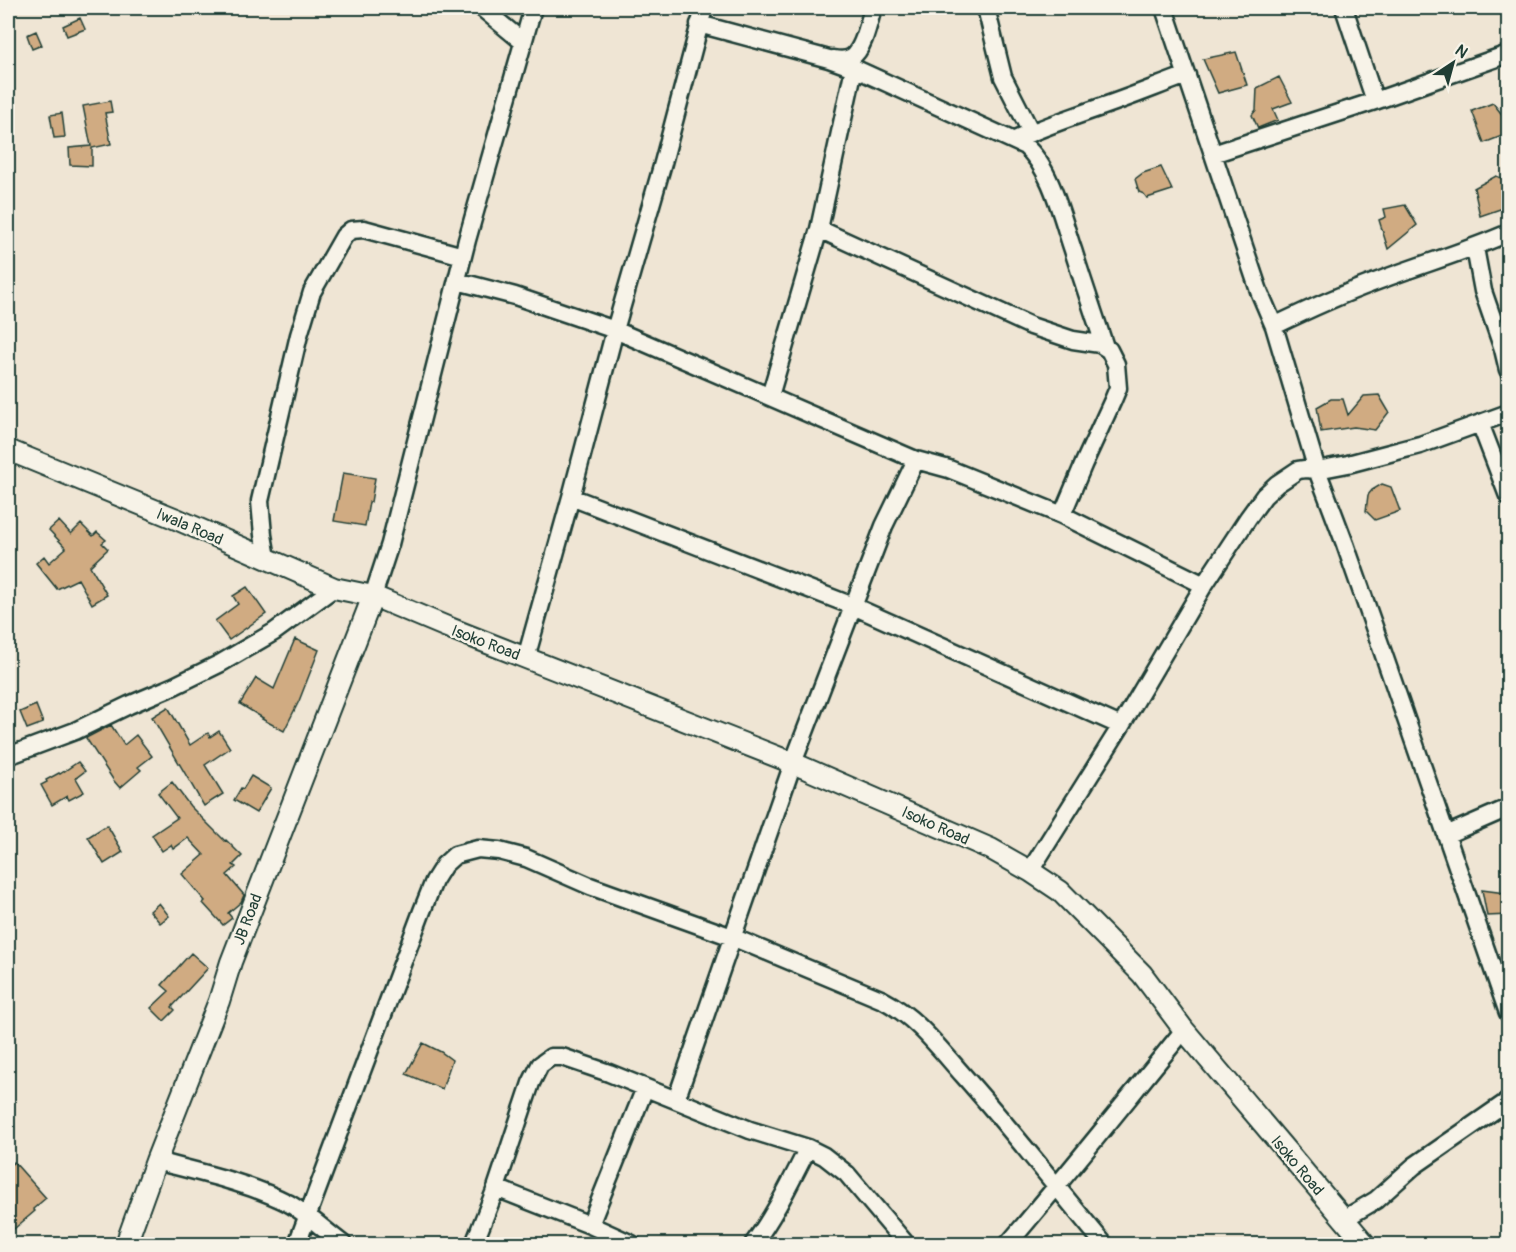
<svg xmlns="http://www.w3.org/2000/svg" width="1516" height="1252" font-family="Pangolin,sans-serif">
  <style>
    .building { fill: #d0ab82; stroke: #1f3d34; stroke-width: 1.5 }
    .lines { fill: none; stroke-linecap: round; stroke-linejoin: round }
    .minor-casing { stroke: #1f3d34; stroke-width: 21 }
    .tertiary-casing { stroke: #1f3d34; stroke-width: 24 }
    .minor { stroke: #f7f3e8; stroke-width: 16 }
    .tertiary { stroke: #f7f3e8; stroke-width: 20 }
    .labels { text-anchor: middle; stroke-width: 5; stroke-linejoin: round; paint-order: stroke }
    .street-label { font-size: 16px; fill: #1f3d34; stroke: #f7f3e8 }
  </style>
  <rect width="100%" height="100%" fill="#efe5d4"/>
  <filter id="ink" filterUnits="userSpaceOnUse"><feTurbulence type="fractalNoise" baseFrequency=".0167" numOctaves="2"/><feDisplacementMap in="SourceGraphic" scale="12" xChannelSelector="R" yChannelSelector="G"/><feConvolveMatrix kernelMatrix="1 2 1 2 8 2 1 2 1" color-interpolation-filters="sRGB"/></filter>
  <g filter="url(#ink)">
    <path class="building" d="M80,18L85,29L67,36L63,26Z
      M36,31L42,45L32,49L27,35Z
      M1236,52L1247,85L1218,93L1203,59Z
      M1279,77L1292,102L1273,109L1278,120L1258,128L1252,115L1256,110L1257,88Z
      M110,101L112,112L105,113L111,144L92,148V166L70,165L69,148L91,146L83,106Z
      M1493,103L1504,117L1508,126L1507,134L1484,143L1472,111Z
      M62,113L65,137L54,138L50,115Z
      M1161,167L1172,190L1147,198L1144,194L1139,192L1135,179L1143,173Z
      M1496,176L1509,181V206L1480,216L1474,188Z
      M1405,205L1417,225L1388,249L1379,220L1386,217L1384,209Z
      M1379,395L1389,412L1375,430L1354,427L1321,432L1317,407L1331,399H1343L1348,415L1364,396Z
      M343,473L375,478L371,502H369L365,526L334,521Z
      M1382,484L1391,487L1400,511L1375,520L1366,511L1368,495L1372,490Z
      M59,521L71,534L81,524L93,536L97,532L106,540L102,543L108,549L90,566L107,595L92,604L78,579L57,589L36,563L44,556L49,563L66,548L49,530Z
      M247,587L266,614L229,640L215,621L238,604L233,596Z
      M295,639L319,650L299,701L284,731L262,719L263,718L240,704L256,678L274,689Z
      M36,705L43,723L27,729L20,712Z
      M168,707L190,745L208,733L210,737L219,731L230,748L205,765L223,794L204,806L152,717Z
      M111,725L124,745L136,735L152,756L138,767L141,770L120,788L114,781L86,738Z
      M78,762L85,771L76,778L84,792L69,800L67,796L52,805L41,785L47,782L46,780L59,773L60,774Z
      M251,776L271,788L256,813L234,800L241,788L243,789Z
      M172,782L190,806L225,841L226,840L242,856L233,865L236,867L227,875L244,895L241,902L228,913L232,918L223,925L203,903L205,901L182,874L204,855L188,838L173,849L171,845L162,851L152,835L177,818L158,793Z
      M107,825L123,852L104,864L88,837Z
      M1482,890L1505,893L1509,915L1487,916Z
      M159,903L169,916L160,923L150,911Z
      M191,953L208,968L172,1007L175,1010L164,1021L151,1008L169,991L162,985Z
      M423,1043L441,1052L452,1060L442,1089L406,1074Z
      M14,1162L46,1198L33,1209L35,1211L8,1234V1167Z"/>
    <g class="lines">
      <defs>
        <path id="minor" d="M482,8L523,42
          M986,8L1003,77L1031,132
          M1164,8L1259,291L1274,326L1317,470L1345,544L1380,644L1508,1013
          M1344,8L1375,101
          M699,24L829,59L854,68L1025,146C1051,168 1062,218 1073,250C1083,282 1094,314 1105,347
          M833,59C839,60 846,61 852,57C864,49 869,21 873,8
          M1015,140C1042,127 1070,118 1098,108C1128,98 1157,86 1187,75
          M1213,154L1375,101L1508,54
          M819,229L1031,326L1073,340L1100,344L1109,350L1116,364L1118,388L1113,400L1084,463L1062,515
          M1475,248L1483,291L1503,349L1508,370
          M457,281L515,296L615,330L916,460L949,469L1062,515L1204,585
          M1274,326C1307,310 1340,295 1375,282C1419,265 1465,252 1508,233
          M770,396L819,229L854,68
          M1480,423L1508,496
          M571,497L853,606L1121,726
          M267,558L263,535L260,501L299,335L312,292L344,236L351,230L364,229L463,256
          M373,596L390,544L467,240L533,8
          M526,658L571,497L615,330L663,163L704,8
          M8,756L75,731L129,705L174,686L221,663L274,632L334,588
          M1446,835L1508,808
          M1030,871L1121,726L1204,585L1248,518L1264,496L1277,484L1298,470L1305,469L1317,470L1348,464L1420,445L1508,413
          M676,1100L793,763L884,526L916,460
          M156,1161C198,1172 249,1183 288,1203C308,1214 325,1231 343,1244
          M496,1188L590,1225L632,1244
          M1344,1219L1376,1200L1414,1166L1508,1101
          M590,1225L645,1088
          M297,1244L422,911L434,881L444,865L455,855L478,849L499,851L526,858L590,886L732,937L883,1000C916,1017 939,1048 963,1075C1012,1130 1057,1188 1104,1244
          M474,1244L496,1188L531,1083L540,1065L551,1057H562L609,1073L750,1130L808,1148L824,1156L847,1174L906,1244
          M753,1244C775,1215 791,1181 808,1148
          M1008,1244C1068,1174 1125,1102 1184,1030"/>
        <path id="tertiary" d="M8,450L174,518L334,588L373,596L447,627L793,763L991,849L1030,871L1060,891L1142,974L1184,1030L1365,1244
          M126,1244L156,1161L219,1001L231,962L373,596"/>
      </defs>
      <use href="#minor" class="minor-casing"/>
      <use href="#tertiary" class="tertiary-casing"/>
      <use href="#minor" class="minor"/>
      <use href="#tertiary" class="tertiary"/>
    </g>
  </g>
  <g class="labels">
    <g class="street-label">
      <text transform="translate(190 526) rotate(23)" y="6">Iwala Road</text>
      <text transform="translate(486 642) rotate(21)" y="6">Isoko Road</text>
      <text transform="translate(936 825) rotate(24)" y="6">Isoko Road</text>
      <text transform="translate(247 919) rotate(-69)" y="6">JB Road</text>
      <text transform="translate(1298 1165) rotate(50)" y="6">Isoko Road</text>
    </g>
  </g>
  <rect width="1516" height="1252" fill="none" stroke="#f7f3e8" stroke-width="30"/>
  <rect x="15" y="15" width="1486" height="1222" fill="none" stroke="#1f3d34" stroke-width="2" filter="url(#ink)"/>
  <g transform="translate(1453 63) rotate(36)" stroke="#f7f3e8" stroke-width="4.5" paint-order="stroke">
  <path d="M0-4.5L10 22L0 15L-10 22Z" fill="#1f3d34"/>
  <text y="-9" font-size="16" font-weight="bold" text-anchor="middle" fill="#1f3d34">N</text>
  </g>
</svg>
